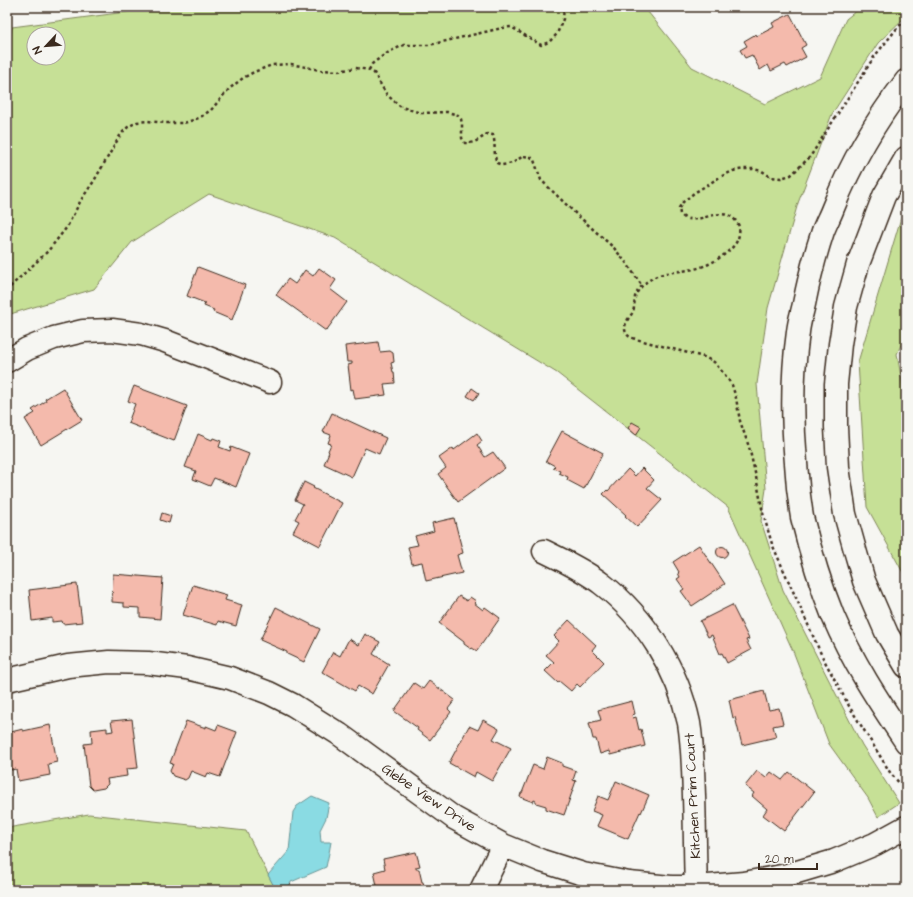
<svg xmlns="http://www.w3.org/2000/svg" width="913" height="897" font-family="'Architects Daughter',sans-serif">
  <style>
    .green { fill: #c6e096; stroke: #80855a; fill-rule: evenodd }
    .water { fill: #8adbe3; stroke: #6a9494 }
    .building { fill: #f4baac; stroke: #3b2a1e }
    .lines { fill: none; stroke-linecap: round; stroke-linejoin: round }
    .minor-casing { stroke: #3b2a1e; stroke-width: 25 }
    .path { stroke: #3b2a1e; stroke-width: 2.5; stroke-dasharray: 3 3; stroke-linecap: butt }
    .minor { stroke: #f6f6f2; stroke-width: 22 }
    .labels { text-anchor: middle; stroke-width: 3; stroke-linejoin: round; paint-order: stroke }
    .street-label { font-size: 14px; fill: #3b2a1e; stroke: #f6f6f2 }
  </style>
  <rect width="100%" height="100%" fill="#f6f6f2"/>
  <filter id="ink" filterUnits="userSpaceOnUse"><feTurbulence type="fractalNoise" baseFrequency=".025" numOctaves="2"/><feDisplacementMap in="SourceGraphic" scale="8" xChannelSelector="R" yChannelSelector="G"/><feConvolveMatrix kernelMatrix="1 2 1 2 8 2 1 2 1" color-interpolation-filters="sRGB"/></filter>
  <g filter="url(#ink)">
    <path class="green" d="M164,7H644L692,67L765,104L820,77L846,19L861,7H906V16L878,43L832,114L798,203L768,308L757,384L766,489L761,521L783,590L862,745L899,803L878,817L868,798L829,744L793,651L728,507L557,373L335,238L209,194L132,242L94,289L7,315V51L12,27ZM34,34H58V58H34Z
      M906,201V333L897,354L906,404V578L867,507L858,362Z
      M89,814L246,831L276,890H7V828Z"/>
    <path class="water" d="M312,796L329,803L326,818L320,830L321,842H331L329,853L326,867L291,882L288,890H276L268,875L289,851L293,812L297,806Z"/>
    <path class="building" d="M790,14L806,45L801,48L806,57L787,67L785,64L771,71L768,65L760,70L752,55L745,58L740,50L747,46L744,41L756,34L757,36L774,27L772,23Z
      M198,267L245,285L232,320L213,312L214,310L204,306L205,303L187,296Z
      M319,268L336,280L330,289L347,302L326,331L276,295L288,279L295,284L305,270L313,276Z
      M378,342L380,352L390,351L393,353L394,362L391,363L393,372H394L395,383L384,384L386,395L355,399L353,389L351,390L348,365L352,364V362H347L345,346Z
      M134,386L187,406L174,441L128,423L135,404L128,401Z
      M63,388L82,420L41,445L25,419L35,413L32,410L46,401L45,399Z
      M472,388L479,393L474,400L467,396Z
      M332,413L386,438L379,454L365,448L352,477L324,464L329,452L328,451L331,444L328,443L331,435L323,432Z
      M632,422L641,427L636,435L628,428Z
      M562,431L603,453L584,489L567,480L568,477L559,473L560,471L553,468L555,466L546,461Z
      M477,433L482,441L477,445L485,457L493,452L505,468L458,502L438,474L446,468L439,458L453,448L454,450Z
      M198,434L212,440L213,438L221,441L219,447L230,451L231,447L249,454L236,487L214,478L210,486L193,479L196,471L185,467Z
      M642,468L654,480L647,488L662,500L637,527L625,516L626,515L603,494L607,490L608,491L628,469L635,476Z
      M304,482L314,487L313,488L342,503L320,546L293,532L299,521L295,519L303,504L295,500Z
      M162,513L171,516L169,523L160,520Z
      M454,518L463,553L457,555L462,573L426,581L422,562L412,564L408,547L418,545L415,536L434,531L432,523Z
      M699,545L725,584L692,606L681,591L684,589L677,579L680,577L678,573L679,572L673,562Z
      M716.5 552a5.5 5.5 0 1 1 11 0a5.5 5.5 0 1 1-11 0Z
      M113,574L163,578L160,619L140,617V608L124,607V603L112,602Z
      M77,584L82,622L63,624L62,621L52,622V618L32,621L29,590Z
      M193,585L227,595L225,600L242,605L236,626L218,621L217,625L183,615Z
      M459,596L467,601L470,597L476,601L474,603L483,610L485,607L500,618L477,651L472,648L471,649L464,644V642L439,623Z
      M732,605L749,639L746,640L751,650L727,663L722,653L720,654L712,635L708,637L700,621Z
      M276,607L320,629L304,662L287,654V652L260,640Z
      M569,620L596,645L592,650L604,662L580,687L577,684L571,691L559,681L558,683L545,671L554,662L546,655L559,641L554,636Z
      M365,634L380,642L373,654L389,664L372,694L358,686L355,691L322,672L333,652L340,656L349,639L359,645Z
      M429,681L455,700L448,709L451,712L430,740L417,730L418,728L394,711L414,683L423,689Z
      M764,691L769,710L779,708L783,724L773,726L776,737L742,745L735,717L733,718L729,700Z
      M632,701L635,714L632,715L633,718L636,717L639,730L641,729L645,746L610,755L609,751L600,754L596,739H593L589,723L601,720L598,710Z
      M132,719L138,768L126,769L127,776L107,779L108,784L104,788L93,790L89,786L84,744L92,743L91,730L107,728V732L113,731L111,721Z
      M483,720L499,729L493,739L511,748L492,781L476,772L474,777L449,763L469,726L478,730Z
      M186,721L206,728V726L216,730L218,725L237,732L220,777L208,773L206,777L191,771L188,778L185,780L173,776L170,771L173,764L170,763Z
      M50,725L57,762L48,764L50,775L18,781L16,769L11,770L7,751V733L23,729V731Z
      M547,757L562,763V766L576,771L573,780L576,781L564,815L546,809V806L536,803V801L534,800L533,802L520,797L521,793H522L533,765L543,769Z
      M757,771L766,778L771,772L782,780L789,772L814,792L784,831L763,815L767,809L752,796L754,793L745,786Z
      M616,781L649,795L641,813L640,812L628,839L597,826L602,815L592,811L598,796L608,800Z
      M416,852L420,866L416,867V869H419L422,882H423L425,890H378L374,872L385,869L383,859Z"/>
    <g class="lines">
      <defs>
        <path id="minor" d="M906,81C876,120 851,163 833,208C830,216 826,223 823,231C815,255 809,279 804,304C802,313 799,322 798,332C792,375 792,419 796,463C797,481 799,499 802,517C810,550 820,584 833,616C852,661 879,702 906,742
          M906,158L884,196L858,264L846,307L840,344L836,384V427L838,467L845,514L855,550L864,581L887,634L906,666
          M7,361L27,349L54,338L83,331L112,330L141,334L165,341L270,382
          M544,551C564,561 584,570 602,584C645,617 678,670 689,723C693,747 693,771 694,796C695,827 695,859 696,890
          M7,680L68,666L109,662L148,663L187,668L230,678L269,693L293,705L339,734L454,818L503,845L542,861L583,874L629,883L671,887H696L744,883L787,875L834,861L875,844L906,827
          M481,890L503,845"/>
      </defs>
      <use href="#minor" class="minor-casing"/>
      <path class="path" d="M906,20L898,27L874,57L810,157L791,175L781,178L771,177L762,171L753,169H744L733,171L720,177L694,193L683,202L679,208L680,214C682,216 683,217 685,218C702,224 721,205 735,220C739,224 740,229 739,234C738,243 732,248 725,254C715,262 702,268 689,270C676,272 662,272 651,279C645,282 637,290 635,297C634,303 635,310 631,315C627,320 622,328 627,334C628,336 630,337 632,338L688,353L704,357L714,362L725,375L732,385L736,398L740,421L749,447L756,477L763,513L772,544L822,656L849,706L880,756L891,774L906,790
        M369,70L372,64L381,57L391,51L404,45H429L502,28L511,27L541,45L549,42L557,34L563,19L564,7
        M7,292L12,285L48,251L67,227L81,200L94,181L121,134L128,127L137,122L148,121L165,123H184L199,118L211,110L229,89L243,78L254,72L272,65L291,64L320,70L338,71L356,68L369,70L374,73L377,78L381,85L387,95L401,107L421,113L447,112L458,115L461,119L462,124V138L465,143C474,144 480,139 487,134L493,135C496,144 493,154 497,163L502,165L513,163L523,156L531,157L534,160L541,180L575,213L614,248L628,265L642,286"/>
      <use href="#minor" class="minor"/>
    </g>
  </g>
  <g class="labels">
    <g class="street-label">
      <text transform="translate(692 796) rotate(-93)" y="5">Kitchen Prim Court</text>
      <text transform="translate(429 797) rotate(34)" y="5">Glebe View Drive</text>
    </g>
  </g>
  <rect width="913" height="897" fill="none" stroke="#f6f6f2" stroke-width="24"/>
  <rect x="12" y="12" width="889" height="873" fill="none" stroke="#3b2a1e" stroke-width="1.5" filter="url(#ink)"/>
  <g transform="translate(46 46) rotate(244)"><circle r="19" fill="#f6f6f2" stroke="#aba49d"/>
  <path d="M0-3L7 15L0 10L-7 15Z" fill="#3b2a1e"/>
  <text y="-6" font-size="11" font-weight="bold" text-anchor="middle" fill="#3b2a1e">N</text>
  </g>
  <path d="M759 863v6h58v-6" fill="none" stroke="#3b2a1e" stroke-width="2"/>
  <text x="765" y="863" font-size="12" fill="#3b2a1e" stroke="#f6f6f2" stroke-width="3" paint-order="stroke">20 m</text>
</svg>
